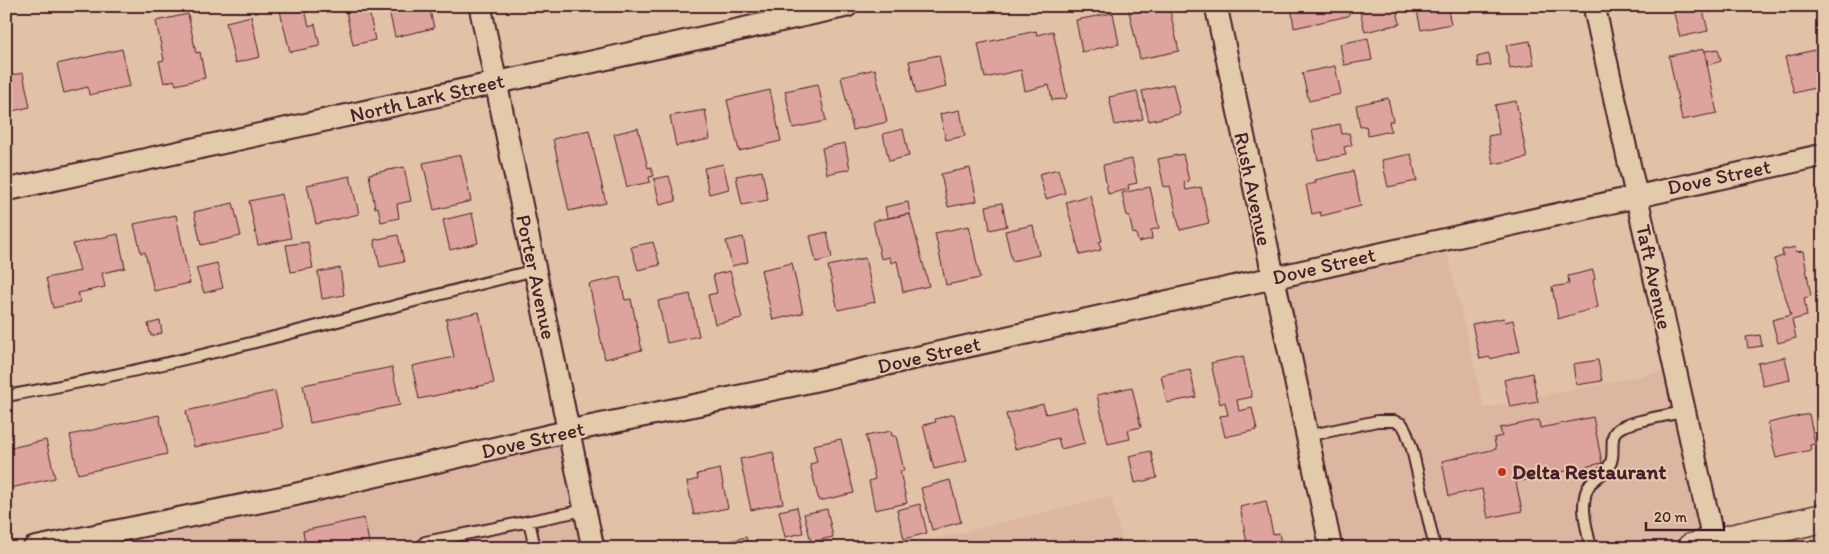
<svg xmlns="http://www.w3.org/2000/svg" width="1829" height="554" font-family="Itim,sans-serif">
  <style>
    .built { fill: #ddb6a2 }
    .building { fill: #dda39d; stroke: #4a1f2b }
    .lines { fill: none; stroke-linecap: round; stroke-linejoin: round }
    .lane-casing { stroke: #4a1f2b; stroke-width: 14 }
    .street-casing { stroke: #4a1f2b; stroke-width: 25 }
    .secondary-casing { stroke: #4a1f2b; stroke-width: 31 }
    .lane { stroke: #e2caaa; stroke-width: 10 }
    .street { stroke: #e2caaa; stroke-width: 21 }
    .secondary { stroke: #e2caaa; stroke-width: 28 }
    .poi-dot { fill: #c8321e; stroke: #e2caaa; stroke-width: 2 }
    .labels { text-anchor: middle; stroke-width: 4; stroke-linejoin: round; paint-order: stroke }
    .street-label { font-size: 21px; fill: #4a1f2b; stroke: #e2caaa }
    .poi-label { font-size: 21px; font-weight: bold; fill: #4a1f2b; stroke: #e2caaa; text-anchor: start }
  </style>
  <rect width="100%" height="100%" fill="#e1c2a7"/>
  <filter id="ink" filterUnits="userSpaceOnUse"><feTurbulence type="fractalNoise" baseFrequency=".02" numOctaves="2"/><feDisplacementMap in="SourceGraphic" scale="10" xChannelSelector="R" yChannelSelector="G"/><feConvolveMatrix kernelMatrix="1 2 1 2 8 2 1 2 1" color-interpolation-filters="sRGB"/></filter>
  <g filter="url(#ink)">
    <path class="built" d="M1444,239L1484,408L1674,369L1714,543L1691,548H1331L1272,278Z
      M569,431L593,548H34Z
      M1111,496L1124,548H898Z"/>
    <path class="building" d="M304,6L309,26L315,24L320,46L290,52L279,7Z
      M345,6H368L375,40L353,45Z
      M388,6H429L434,28L395,37Z
      M1169,6L1179,51L1140,59L1128,7Z
      M1291,6H1348L1349,14L1348,16L1294,28Z
      M1396,6L1400,24L1365,32L1359,7Z
      M1416,6H1447L1451,24L1421,30Z
      M1688,6H1702L1708,31L1680,37L1673,10Z
      M1708,6H1718L1719,11L1709,13Z
      M1113,13L1119,44L1082,52L1076,20Z
      M188,14L196,53L200,52L205,78L176,85L174,80L164,83L159,61L164,60L156,21Z
      M251,16L260,57L235,63L226,22Z
      M1036,31L1037,35L1053,31L1067,97L1065,99L1052,100L1049,85L1025,91L1021,70L985,78L978,44Z
      M1368,38L1372,60L1344,65L1340,44Z
      M1530,41L1534,65L1510,69L1506,45Z
      M1823,48V86L1794,93L1785,57Z
      M122,49L130,86L89,95L88,87L64,93L57,64Z
      M1704,49L1717,113L1682,120L1669,56Z
      M1718,49L1721,61L1708,65L1705,51Z
      M1489,54L1491,65L1478,67L1477,57Z
      M939,55L946,87L916,94L909,61Z
      M1335,66L1341,94L1309,101L1302,73Z
      M875,69L887,122L853,130L841,77Z
      M23,73L30,107L8,112L6,76Z
      M818,84L826,121L793,128L785,91Z
      M1173,84L1180,114L1149,121L1142,91Z
      M770,90L781,141L739,151L727,100Z
      M1137,91L1143,119L1115,125L1109,97Z
      M1388,98L1393,121H1389L1391,131L1368,136L1366,126L1360,127L1356,105Z
      M1516,101L1527,158L1493,164L1488,136L1499,134L1495,105Z
      M705,110L710,139L676,146L670,116Z
      M960,110L965,136L946,140L940,114Z
      M1340,124L1342,134L1349,133L1352,145L1344,147L1346,155L1318,160L1312,130Z
      M638,128L648,168L651,167L654,176L649,177L650,182L627,187L614,134Z
      M903,129L909,156L889,161L883,134Z
      M589,130L606,203L569,211L553,139Z
      M845,143L850,169L827,174L822,148Z
      M1183,154L1189,181L1184,182L1186,190L1201,187L1209,223L1180,230L1170,186L1164,187L1158,159Z
      M1411,154L1417,181L1388,187L1382,160Z
      M461,155L471,201L434,210L423,163Z
      M1132,159L1137,183L1128,185L1129,189L1108,194L1103,165Z
      M723,164L729,189L709,194L704,168Z
      M404,167L411,201L397,204L399,218L381,222L378,207L375,208L369,174Z
      M970,168L977,201L948,207L941,174Z
      M1058,169L1065,193L1046,199L1039,174Z
      M762,171L768,200L742,205L736,176Z
      M1353,171L1361,206L1321,216L1320,212L1312,214L1306,185L1316,183L1315,180Z
      M350,176L359,214L316,224L307,185Z
      M669,176L676,201L660,205L654,179Z
      M1150,187L1159,228L1151,230L1152,239L1138,242L1136,233L1133,234L1129,215L1127,216L1122,193Z
      M282,194L291,238L258,245L249,201Z
      M1090,195L1102,241L1099,242L1101,250L1080,255L1066,202Z
      M908,202L910,214L887,218L885,207Z
      M233,203L241,236L201,245L194,212Z
      M1002,203L1007,226L990,230L986,206Z
      M472,213L478,243L450,250L443,220Z
      M910,214L929,286L903,292L897,261L891,263L890,257L881,259L873,221Z
      M176,215L190,283L154,291L145,252L141,253L134,224Z
      M1033,225L1039,255L1012,261L1005,231Z
      M969,226L980,278L946,285L935,233Z
      M827,232L832,258L816,262L810,236Z
      M118,234L125,268L102,273L105,287L78,293L80,302L53,308L46,278L80,271L73,244Z
      M398,235L404,262L380,267L374,240Z
      M743,237L748,262L732,266L726,241Z
      M308,242L313,268L291,272L286,245Z
      M653,242L660,265L638,270L631,247Z
      M1795,247L1796,252L1803,251L1811,296L1804,298L1807,316L1792,320L1796,338L1778,343L1772,320L1791,315L1774,259L1783,256L1782,250Z
      M865,258L875,302L838,310L828,266Z
      M217,263L223,288L204,293L196,268Z
      M792,263L803,313L773,320L761,270Z
      M340,268L344,295L322,299L318,272Z
      M1593,270L1595,279L1593,280L1598,307L1558,319L1552,287L1569,284L1568,276Z
      M730,271L742,318L715,324L708,295L717,293L713,275Z
      M620,277L625,300L631,299L642,350L605,359L589,284Z
      M6,278L12,304L6,306Z
      M690,294L699,336L667,343L658,301Z
      M479,312L494,383L419,399L412,366L454,357L446,319Z
      M1504,318L1505,322L1513,320L1520,351L1490,359V357L1480,359L1472,324Z
      M160,321L162,333L151,336L148,324Z
      M1760,335L1762,346L1748,348L1746,337Z
      M1243,356L1252,397L1237,400L1239,411L1252,408L1257,430L1225,437L1220,416L1228,415L1225,402L1220,404L1211,363Z
      M1785,357L1790,380L1763,386L1758,363Z
      M1598,360L1602,381L1576,385L1573,364Z
      M392,367L400,405L310,423L303,385Z
      M1190,369L1196,397L1167,403L1161,375Z
      M1532,373L1538,402L1510,407L1504,380Z
      M1132,387L1141,427L1128,430L1130,439L1108,444L1097,395Z
      M275,391L283,428L194,447L186,411Z
      M1043,404L1046,414L1076,407L1085,443L1061,449L1058,438L1015,449L1006,414Z
      M954,414L967,461L934,469L923,425L936,422L935,419Z
      M1809,414L1815,444L1810,445L1811,450L1776,458L1768,423Z
      M159,415L167,454L78,474L70,435Z
      M1593,417L1602,463L1516,482L1522,511L1488,518L1482,489L1449,496L1442,461L1496,449L1494,438L1502,436L1500,428L1539,420L1540,428Z
      M891,431L892,436H896L904,471H900L907,503L875,510L869,481L875,479L866,436Z
      M841,439L854,493L819,501L810,464L817,462L813,445Z
      M46,440L55,478L6,489V449Z
      M1151,451L1157,478L1135,483L1129,456Z
      M773,452L783,503L751,510L740,459Z
      M720,469L728,508L694,515L687,482L698,479L697,474Z
      M950,480L961,522L932,530L921,488Z
      M1266,501L1273,534L1279,533L1282,548H1248L1240,507Z
      M920,504L927,533L904,539L897,510Z
      M797,507L803,533L785,537L779,511Z
      M827,509L833,537L811,542L804,514Z
      M364,518L370,547L306,548L303,531Z
      M746,537L748,548H730L729,541Z"/>
    <g class="lines">
      <defs>
        <path id="lane" d="M6,396C185,365 359,314 535,270
          M1307,436L1377,421H1394L1402,424L1406,431L1412,449L1435,548
          M529,521L535,548
          M421,548L425,542L585,510
          M1591,548C1587,530 1578,501 1590,484C1597,476 1607,473 1611,462C1615,452 1609,437 1617,430C1625,422 1670,415 1683,412"/>
        <path id="street" d="M480,6L593,548
          M1216,6L1331,548
          M1594,6L1715,548
          M6,190L847,6
          M34,548L293,495L569,431L794,385L1823,155"/>
        <path id="secondary" d="M1691,548L1823,518"/>
      </defs>
      <use href="#lane" class="lane-casing"/>
      <use href="#street" class="street-casing"/>
      <use href="#secondary" class="secondary-casing"/>
      <use href="#lane" class="lane"/>
      <use href="#street" class="street"/>
      <use href="#secondary" class="secondary"/>
    </g>
  </g>
  <circle class="poi-dot" cx="1502" cy="472" r="5"/>
  <g class="labels">
    <g class="street-label">
      <text transform="translate(427 98) rotate(-13)" y="7">North Lark Street</text>
      <text transform="translate(1719 177) rotate(-12)" y="7">Dove Street</text>
      <text transform="translate(1253 189) rotate(78)" y="7">Rush Avenue</text>
      <text transform="translate(1324 266) rotate(-13)" y="7">Dove Street</text>
      <text transform="translate(536 277) rotate(78)" y="7">Porter Avenue</text>
      <text transform="translate(1654 277) rotate(78)" y="7">Taft Avenue</text>
      <text transform="translate(929 355) rotate(-13)" y="7">Dove Street</text>
      <text transform="translate(533 440) rotate(-13)" y="7">Dove Street</text>
    </g>
    <g class="poi-label">
      <text x="1512" y="479">Delta Restaurant</text>
    </g>
  </g>
  <rect width="1829" height="554" fill="none" stroke="#e2caaa" stroke-width="25"/>
  <rect x="12" y="12" width="1804" height="529" fill="none" stroke="#4a1f2b" stroke-width="2" filter="url(#ink)"/>
  <path d="M1646 522v8h78v-8" fill="none" stroke="#4a1f2b" stroke-width="2.5"/>
  <text x="1654" y="522" font-size="15" fill="#4a1f2b" stroke="#e2caaa" stroke-width="4" paint-order="stroke">20 m</text>
</svg>
